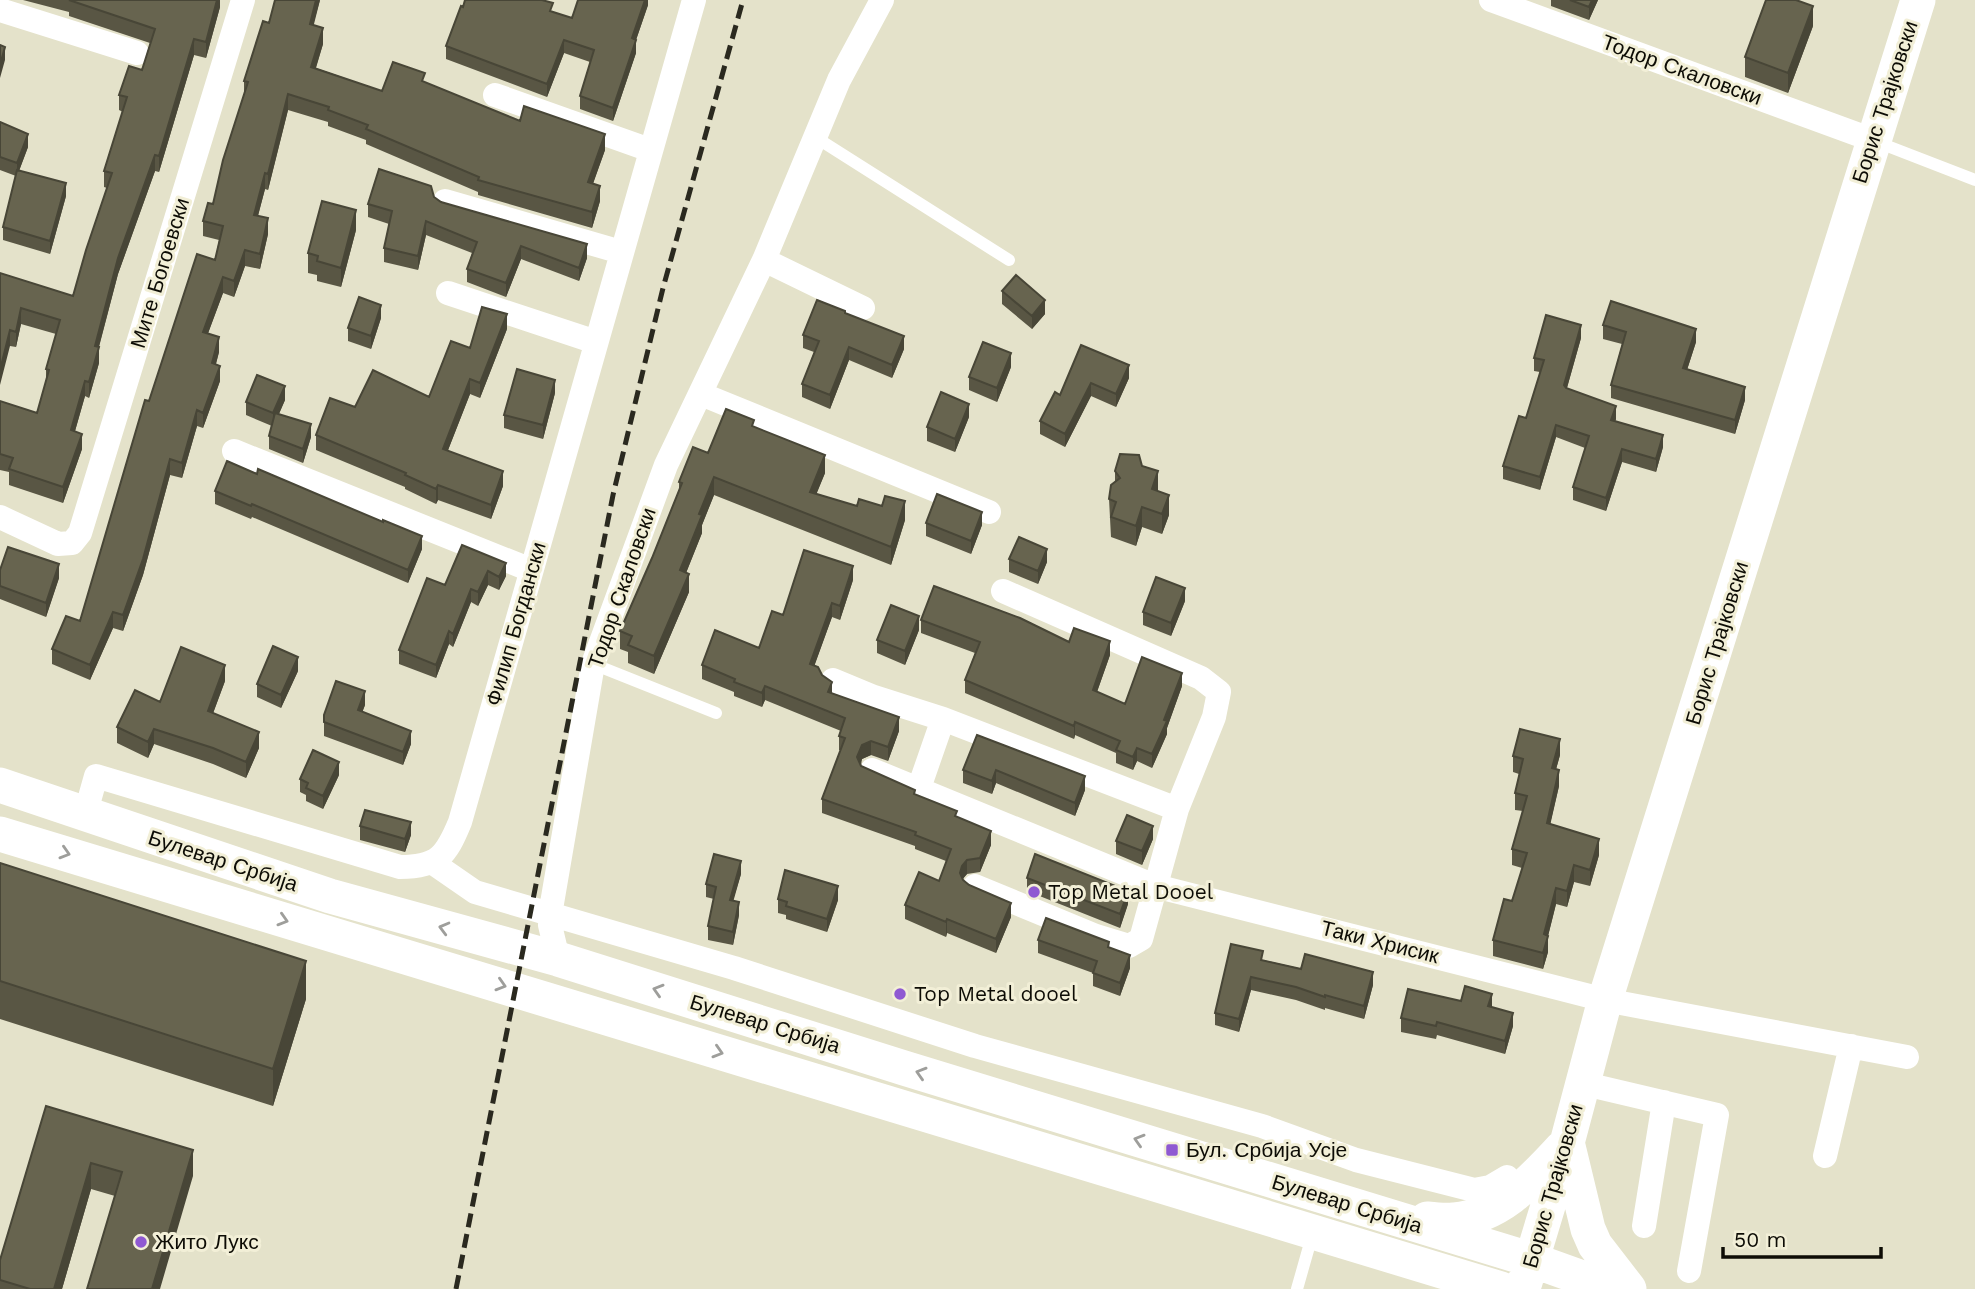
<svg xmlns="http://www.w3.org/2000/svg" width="1975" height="1289" font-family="'Work Sans',sans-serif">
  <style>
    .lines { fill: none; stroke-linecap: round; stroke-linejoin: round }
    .lane { stroke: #fff; stroke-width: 12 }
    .street { stroke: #fff; stroke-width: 24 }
    .secondary { stroke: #fff; stroke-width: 35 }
    .rail { stroke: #2a291f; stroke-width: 5; stroke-dasharray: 14 7; stroke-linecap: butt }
    .wall { fill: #595644 }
    .shaded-wall { fill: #484637 }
    .building { fill: #67644f; stroke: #484637; stroke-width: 2 }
    .oneway { stroke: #9e9e9b }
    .poi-dot { fill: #8f59d2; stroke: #f2efd7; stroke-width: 2.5 }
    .labels { text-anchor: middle; stroke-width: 6; stroke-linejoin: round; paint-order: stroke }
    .street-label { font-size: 21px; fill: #0d0c05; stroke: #f2efd7 }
    .poi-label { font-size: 21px; fill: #0d0c05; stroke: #f2efd7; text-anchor: start }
  </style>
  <rect width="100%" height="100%" fill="#e4e2ca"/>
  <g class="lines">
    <path class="lane" d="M815,137L1009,260
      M1877,142L1975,180
      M593,664L716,713
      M1297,1289L1312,1236"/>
    <path class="street" d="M1491,0L1873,140
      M0,10L137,53
      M495,95L650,150
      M445,201L621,252
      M764,260L863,308
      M448,293L596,342
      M701,394L989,512
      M234,451L531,570
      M0,517L58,544L72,543L80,533L243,0
      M833,680L874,697L943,719L1177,809
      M872,770L1155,886L1605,1000L1907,1057
      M919,788L943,719
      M85,815L96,776L400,867C438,867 446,856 460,822L694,0
      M433,863L475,892L734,968L975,1046L1262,1126L1356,1160L1474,1190L1490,1187L1507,1177
      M975,886L1096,936L1129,946L1141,939L1177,809L1214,717L1219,692L1201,678L1003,591
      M558,959L550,925V915L593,664L666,465L764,260L839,80L882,0
      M1581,1083L1717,1115L1689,1271
      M1825,1156L1851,1046
      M1644,1226L1664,1102"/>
    <path class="secondary" d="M0,785L330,896L558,959L904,1068L1532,1260L1613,1289
      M0,834L1501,1289
      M1568,1146L1588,1229L1595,1245L1629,1289
      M1427,1219C1436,1220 1445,1221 1454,1220C1500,1217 1533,1179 1562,1148
      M1525,1282L1567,1143L1605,1000L1918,0"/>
    <path class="rail" d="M456,1289L613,495L663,288L743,0"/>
  </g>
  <path class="wall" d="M23,0H220V7L206,58L194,55L159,172L155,171L118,274L99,347V363L89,398L85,396L75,431L82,449L63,503L9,485V472L0,470V401L37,413L46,380V369L56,334L21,324L16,347L10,346L0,273L73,296L107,188L104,187V171L123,112L119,110V95L142,70L150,43L69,16V12Z
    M320,0L313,25L323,44L316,68L382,91L425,83L520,121L605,150L593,183L600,201L592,228L478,195V192L366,144V140L328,126V122L288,110L268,190L265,189L258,216L268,234L260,269L245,266L234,297L223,293L208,333L219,352L216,364L220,381L203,428L197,426L182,478L170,475L143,575L123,631L113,628L90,680L52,664V649L80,621L149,401L215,260L219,240L203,236V221L213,204L244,95V81L269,23Z
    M648,0V5L636,40V53L613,121L580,109V96L590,62L564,53L547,97L446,59V46L553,12L572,18Z
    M1551,0H1598L1589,20L1551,6Z
    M1813,26L1788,93L1745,77V57Z
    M0,122L28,147L19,171L66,196L50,254L3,240V227L16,176L0,170Z
    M434,197L441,202L587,258L579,281L521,259L506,297L467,282V269L472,253L426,235L418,270L384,262V248L389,224L368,217V204Z
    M356,230L341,287L317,281V275L308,273V253Z
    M1002,291L1045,314L1032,329L1002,304Z
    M845,313L904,349L892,378L849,360L830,409L802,397V384L814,352L803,348V335Z
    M381,318L371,349L348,341V328Z
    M1603,325L1696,342L1687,370L1745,400L1735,434L1611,398V385L1622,344L1603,339Z
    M507,329L480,398L470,394L448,450L503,486L491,519L438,500L436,504L405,489V487L316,450V435L355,407L429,397L470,348Z
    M1581,338L1567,388L1616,419L1615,421L1663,447L1656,472L1622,462L1606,511L1573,500V487L1585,448L1556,437L1540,490L1503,479V466L1526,418L1540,372L1534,371V358Z
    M1081,345L1129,378L1116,407L1091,396L1065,447L1040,434V421L1060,395Z
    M1011,367L997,402L969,390V377Z
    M555,393L543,439L504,428V415Z
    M285,400L279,414L311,437L303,463L269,449V436L272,426L246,415V402Z
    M969,417L955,452L927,441V427Z
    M754,427L825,473L816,494L905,520L891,565L714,495L702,525V533L686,573L689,592L654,674L628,663V652L620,649V631L652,558L679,490V482L708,453Z
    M1142,466L1158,491L1169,515L1162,534L1142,527L1136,546L1111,537L1109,499L1115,482V471Z
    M215,491L422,549L408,583L252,517L251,519L215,504Z
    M926,523L982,525L971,554L926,536Z
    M462,545L506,576L499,590L488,585L478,606L471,602L453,647L449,644L436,678L399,664V650L445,585Z
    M1009,559L1047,562L1038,584L1009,572Z
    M0,570L59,578L46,617L0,599Z
    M853,580L840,620L832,617L814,666L822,675L832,693L899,731L888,761L871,755L862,759L861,766L957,817L991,845L980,872L967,874L962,879L1011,917L996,953L947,933L946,937L905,919V905L939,881L946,861L915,849V846L822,813V799L841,750H839V736L841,731L765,700L762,707L734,696V692L702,679V665L759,648L783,615Z
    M1185,601L1171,636L1143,625V612Z
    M921,620L1069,642L1110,655L1097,692L1125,704L1182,686L1167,728V734L1152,768L1137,761L1133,770L1116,763V753L1075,735L1074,739L965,693V680L975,653L921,633Z
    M919,630L905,665L877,653V640Z
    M298,671L281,708L257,697V684Z
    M225,681L213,713L259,748L246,778L213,764L154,744L148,758L117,743V727L160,702Z
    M365,705L362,712L411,744L403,765L324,736V715Z
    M977,735L1085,790L1075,816L996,783L992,794L963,783V770Z
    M1560,755L1556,769L1559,786L1550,824L1599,855L1590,886L1574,882L1567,907L1556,904L1548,936V952L1543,969L1493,956V940L1512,901L1522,868L1512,865V849L1523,811L1515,810V793L1519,774L1513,772V756Z
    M339,775L323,809L306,801V795L300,792V779Z
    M360,826L411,835L405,852L360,840Z
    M1153,839L1142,865L1116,854V841Z
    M0,863L306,999L273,1106L0,1019Z
    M741,874L733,900L739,915L733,945L708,940V926L714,899L706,897V884Z
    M1027,878L1128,904L1120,928L1027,891Z
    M778,899L838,900L827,932L786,919V915L778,913Z
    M1038,940L1109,948L1130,968L1120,996L1093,986V973L1038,953Z
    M1263,960L1373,985L1364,1019L1325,1008V1010L1296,1000L1251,990L1239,1032L1215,1025V1013Z
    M1492,1007L1513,1026L1505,1054L1437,1035L1436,1039L1401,1032V1018Z
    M46,1106L193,1176L115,1196L91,1189L62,1289H0V1260Z"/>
  <path class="shaded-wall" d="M217,0H220V7L206,58V42Z
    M316,0H320L310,40V24Z
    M645,0H648V5L636,40V53L613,121V108L632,38Z
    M1592,0H1598L1589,20V7Z
    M1813,6V26L1788,93V73Z
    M323,28V44L311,83V67Z
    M194,39V55L159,172V156Z
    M564,40V53L547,97V84Z
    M5,47V60L0,78V65Z
    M288,94V110L268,190V174Z
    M28,134V147L17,176V163Z
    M605,134V150L588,198V182Z
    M155,155V171L118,274L95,361V346L118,258Z
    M265,173V189L254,230V215Z
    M66,183V196L50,254V241Z
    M600,186V201L592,228V212Z
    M356,210V230L341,287V268Z
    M268,218V234L260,269V254Z
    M426,221V235L418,270V256Z
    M587,244V258L579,281V268Z
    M521,246V259L506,297V283Z
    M245,250V266L234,297V281Z
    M223,277V293L203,347V332Z
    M1045,300V314L1032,329V316Z
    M381,305V318L371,349V336Z
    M21,308V324L16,347V332Z
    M507,314V329L480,398V383Z
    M1581,325V338L1564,398V385Z
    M1696,329V342L1683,382V368Z
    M10,330V346L0,385V370Z
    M904,336V349L892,378V365Z
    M219,337V352L212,378V363Z
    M99,347V363L89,398V382Z
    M849,347V360L830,409V395Z
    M1011,353V367L997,402V388Z
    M1129,365V378L1116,407V394Z
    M220,366V381L203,428V413Z
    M470,379V394L443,463V449Z
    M555,380V393L543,439V425Z
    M85,381V396L71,445V430Z
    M1091,383V396L1065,447V434Z
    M285,386V400L273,427V413Z
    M1745,387V400L1735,434V420Z
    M969,404V417L955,452V439Z
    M1616,406V419L1611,433V420Z
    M197,410V426L182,478V463Z
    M311,424V437L303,463V449Z
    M1556,425V437L1540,490V477Z
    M82,434V449L63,503V487Z
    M1663,435V447L1656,472V459Z
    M1622,449V462L1606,511V498Z
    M825,455V473L810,510V492Z
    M170,459V475L143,575L123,631V615Z
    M503,471V486L491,519V505Z
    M1158,471V491L1152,509V489Z
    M714,477V495L702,525V533L680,588V570L699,514Z
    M438,485V500L436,504V489Z
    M1169,495V515L1162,534V514Z
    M905,501V520L891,565V547Z
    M1142,507V527L1136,546V526Z
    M982,512V525L971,554V541Z
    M422,536V549L408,583V570Z
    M1047,549V562L1038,584V571Z
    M506,563V576L499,590V577Z
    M59,564V578L46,617V603Z
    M853,566V580L840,620V606Z
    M488,571V585L478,606V592Z
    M689,574V592L654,674V656Z
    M1185,588V601L1171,636V623Z
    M471,589V602L453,647V634Z
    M832,603V617L810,678V664Z
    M113,612V628L90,680V665Z
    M919,616V630L905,665V651Z
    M449,631V644L436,678V665Z
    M1110,641V655L1093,703V690Z
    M298,657V671L281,708V695Z
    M225,665V681L208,727V711Z
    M1182,673V686L1167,728V734L1152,768V754Z
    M832,682V696L828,692Z
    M765,686V700L762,707V693Z
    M365,691V705L358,724V710Z
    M899,717V731L888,761V747Z
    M1075,722V735L1074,739V726Z
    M154,729V744L148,758V742Z
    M411,731V744L403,765V752Z
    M259,732V748L246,778V762Z
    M1560,739V755L1552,784V768Z
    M871,741V755L862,759L857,771V757L862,745Z
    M1137,748V761L1133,770V757Z
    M339,762V775L323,809V796Z
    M996,770V783L992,794V781Z
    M1559,770V786L1547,839V823Z
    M1085,776V790L1075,816V803Z
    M411,822V835L405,852V839Z
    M1153,826V839L1142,865V851Z
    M991,831V845L980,872V858Z
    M1599,839V855L1590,886V870Z
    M967,860V874L962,880L960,873L962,866Z
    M741,861V874L730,913V900Z
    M1574,865V882L1567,907V891Z
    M838,886V900L827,932V919Z
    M1556,888V904L1548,936V952L1543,969L1544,934Z
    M1128,891V904L1120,928V914Z
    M739,902V915L733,945V932Z
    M1011,903V917L996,953V939Z
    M947,919V933L946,937V922Z
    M1130,955V968L1120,996V983Z
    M306,961V999L273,1106V1069Z
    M1373,972V985L1364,1019V1006Z
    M1251,977V990L1239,1032V1019Z
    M1492,994V1007L1488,1020V1006Z
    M1513,1013V1026L1505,1054V1041Z
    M193,1150V1176L160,1289H152Z
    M91,1163V1189L62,1289H54Z"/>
  <path class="building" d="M69,0H217L206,42L194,39L159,156L155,155L118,258L95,346L99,347L89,382L85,381L71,430L82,434L63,487L9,469L13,458L0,454V401L37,413L49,370L46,369L60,320L21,308L16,332L10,330L0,370V273L73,296L86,250L112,173L104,171L127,97L119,95L129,66L142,70L155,29Z
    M275,0H316L310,24L323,28L311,67L382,91L393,62L425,73L422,81L520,121L524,106L605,134L588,182L600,186L592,212L478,180L479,177L366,129L368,125L328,110L329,107L288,94L268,174L265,173L254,215L268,218L260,254L245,250L234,281L223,277L203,332L219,337L212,363L220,366L203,413L197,410L182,463L170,459L143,559L123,615L113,612L90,665L52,649L66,616L80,621L145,400L149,401L197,254L215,260L223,226L203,221L208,203L213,204L223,160L248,82L244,81L263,21L269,23Z
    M465,0H542L553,3L550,11L572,18L578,0H645L632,38L636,40L613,108L580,96L594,50L564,40L547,84L446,46L461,6L463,7Z
    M1570,0H1592L1589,7Z
    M1766,0H1796L1813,6L1788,73L1745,57Z
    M0,45L5,47L0,65Z
    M0,122L28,134L17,163L0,157Z
    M379,169L431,186L434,197L441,202L587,244L579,268L521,246L506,283L467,269L477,242L426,221L418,256L384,248L392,211L368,204Z
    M17,170L66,183L50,241L3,227Z
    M322,201L356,210L341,268L317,261L318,256L308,253Z
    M1016,275L1045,300L1032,316L1002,291Z
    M359,297L381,305L371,336L348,328Z
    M817,300L845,311V313L904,336L892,365L849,347L830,395L802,384L819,341L803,335Z
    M1611,301L1696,329L1683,368L1745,387L1735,420L1611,385L1626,332L1603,325Z
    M482,307L507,314L480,383L470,379L443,449L503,471L491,505L438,485L436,489L405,475L406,473L316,435L330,398L355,407L373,370L429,397L451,341L470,348Z
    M1546,315L1581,325L1564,385L1566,388L1616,406L1611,420L1663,435L1656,459L1622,449L1606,498L1573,487L1589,436L1556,425L1540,477L1503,466L1519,416L1526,418L1544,360L1534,358Z
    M983,342L1011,353L997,388L969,377Z
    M1081,345L1129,365L1116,394L1091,383L1065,434L1040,421L1055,392L1060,395Z
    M517,369L555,380L543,425L504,415Z
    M257,375L285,386L273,413L246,402Z
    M941,392L969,404L955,439L927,427Z
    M726,409L754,420L752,426L825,455L810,492L857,506L859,499L882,506L885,496L905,501L891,547L714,477L699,514L702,515L680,570L689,574L654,656L628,645L632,636L620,631L652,558L682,483L679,482L693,447L708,453Z
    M275,413L311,424L303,449L269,436Z
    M1120,454L1139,455L1142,466L1158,471L1152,489L1169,495L1162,514L1142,507L1136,526L1111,517L1116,502L1109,499L1111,485L1120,478L1115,471Z
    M227,461L257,474L258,469L383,522V520L422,536L408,570L252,504L251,506L215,491Z
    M937,494L982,512L971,541L926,523Z
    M1019,537L1047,549L1038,571L1009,559Z
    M462,545L506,563L499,577L488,571L478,592L471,589L453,634L449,631L436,665L399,650L427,578L445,585Z
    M8,547L59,564L46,603L0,586V570Z
    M804,550L853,566L840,606L832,603L810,664L818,667L822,675L832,682L828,692L899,717L888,747L871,741L862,745L857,757L861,766L915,790L914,794L957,811L955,816L991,831L980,858L967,860L962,866L960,873L963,880L969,885L1011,903L996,939L947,919L946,922L905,905L919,872L939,881L951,849L915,835L916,832L822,799L845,738L839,736L845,718L765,686L762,693L734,682L735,679L702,665L715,630L759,648L772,611L783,615Z
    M1156,577L1185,588L1171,623L1143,612Z
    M934,586L1020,618L1069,642L1074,628L1110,641L1093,690L1125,704L1142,657L1182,673L1164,720L1167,721L1152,754L1137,748L1133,757L1116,750L1120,741L1075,722L1074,726L965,680L980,642L921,620Z
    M891,605L919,616L905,651L877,640Z
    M273,646L298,657L281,695L257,684Z
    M181,647L225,665L208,711L259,732L246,762L213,748L154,729L148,742L117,727L135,690L160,702Z
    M336,681L365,691L358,710L411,731L403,752L324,722V715Z
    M1520,729L1560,739L1552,768L1559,770L1547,823L1599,839L1590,870L1574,865L1567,891L1556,888L1544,934L1548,936L1543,953L1493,940L1504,899L1512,901L1527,853L1512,849L1527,796L1515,793L1523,759L1513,756Z
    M977,735L1085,776L1075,803L996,770L992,781L963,770Z
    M313,750L339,762L323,796L306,788L308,783L300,779Z
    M365,810L411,822L405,839L360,826Z
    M1127,815L1153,826L1142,851L1116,841Z
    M714,854L741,861L730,900L739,902L733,932L708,926L716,887L706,884Z
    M1035,854L1128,891L1120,914L1027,878Z
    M0,863L306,961L273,1069L0,981Z
    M785,870L838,886L827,919L786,906L787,902L778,899Z
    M1046,918L1109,942L1108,947L1130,955L1120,983L1093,973L1097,961L1038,940Z
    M1231,944L1263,951L1261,960L1301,969L1305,954L1373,972L1364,1006L1325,995V997L1296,987L1251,977L1239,1019L1215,1013Z
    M1465,986L1492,994L1488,1006L1513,1013L1505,1041L1437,1022L1436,1026L1401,1018L1408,989L1461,1001Z
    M46,1106L193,1150L152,1289H87L122,1172L91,1163L54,1289H30L0,1280V1260Z"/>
  <defs><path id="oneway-chevron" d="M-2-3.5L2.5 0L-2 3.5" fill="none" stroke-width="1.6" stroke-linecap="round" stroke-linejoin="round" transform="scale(1.75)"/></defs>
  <g class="oneway">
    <use href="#oneway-chevron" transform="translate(65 853) rotate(17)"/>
    <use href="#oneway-chevron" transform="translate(283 920) rotate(17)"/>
    <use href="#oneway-chevron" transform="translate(444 928) rotate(-165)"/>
    <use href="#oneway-chevron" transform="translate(501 985) rotate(17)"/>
    <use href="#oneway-chevron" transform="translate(658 990) rotate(-163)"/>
    <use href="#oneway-chevron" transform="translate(718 1052) rotate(17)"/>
    <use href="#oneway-chevron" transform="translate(921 1073) rotate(-163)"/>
    <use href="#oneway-chevron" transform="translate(1139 1140) rotate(-163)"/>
  </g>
  <g class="poi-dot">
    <circle cx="1034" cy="892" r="7"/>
    <circle cx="900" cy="994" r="7"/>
    <rect x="1165" y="1143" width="14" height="14" rx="3.5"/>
    <circle cx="141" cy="1242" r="7"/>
  </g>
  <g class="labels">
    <g class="street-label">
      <text transform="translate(1682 70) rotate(20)" y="7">Тодор Скаловски</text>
      <text transform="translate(1885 102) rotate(-72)" y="7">Борис Трајковски</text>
      <text transform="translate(160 273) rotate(-73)" y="7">Мите Богоевски</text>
      <text transform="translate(622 588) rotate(-71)" y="7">Тодор Скаловски</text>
      <text transform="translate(516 624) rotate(-74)" y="7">Филип Богдански</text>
      <text transform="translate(1717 643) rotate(-73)" y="7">Борис Трајковски</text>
      <text transform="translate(223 861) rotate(18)" y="7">Булевар Србија</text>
      <text transform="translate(1380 942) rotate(14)" y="7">Таки Хрисик</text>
      <text transform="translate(765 1024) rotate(17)" y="7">Булевар Србија</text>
      <text transform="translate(1553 1186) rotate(-74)" y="7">Борис Трајковски</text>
      <text transform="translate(1347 1204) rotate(17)" y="7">Булевар Србија</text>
    </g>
    <g class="poi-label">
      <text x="1048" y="899">Top Metal Dooel</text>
      <text x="914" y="1001">Top Metal dooel</text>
      <text x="1186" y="1157">Бул. Србија Усје</text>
      <text x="155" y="1249">Жито Лукс</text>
    </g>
  </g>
  <path d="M1723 1247v10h158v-10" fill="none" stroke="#0d0c05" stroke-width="3.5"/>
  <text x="1734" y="1247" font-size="21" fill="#0d0c05" stroke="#f2efd7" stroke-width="5" paint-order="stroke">50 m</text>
</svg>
